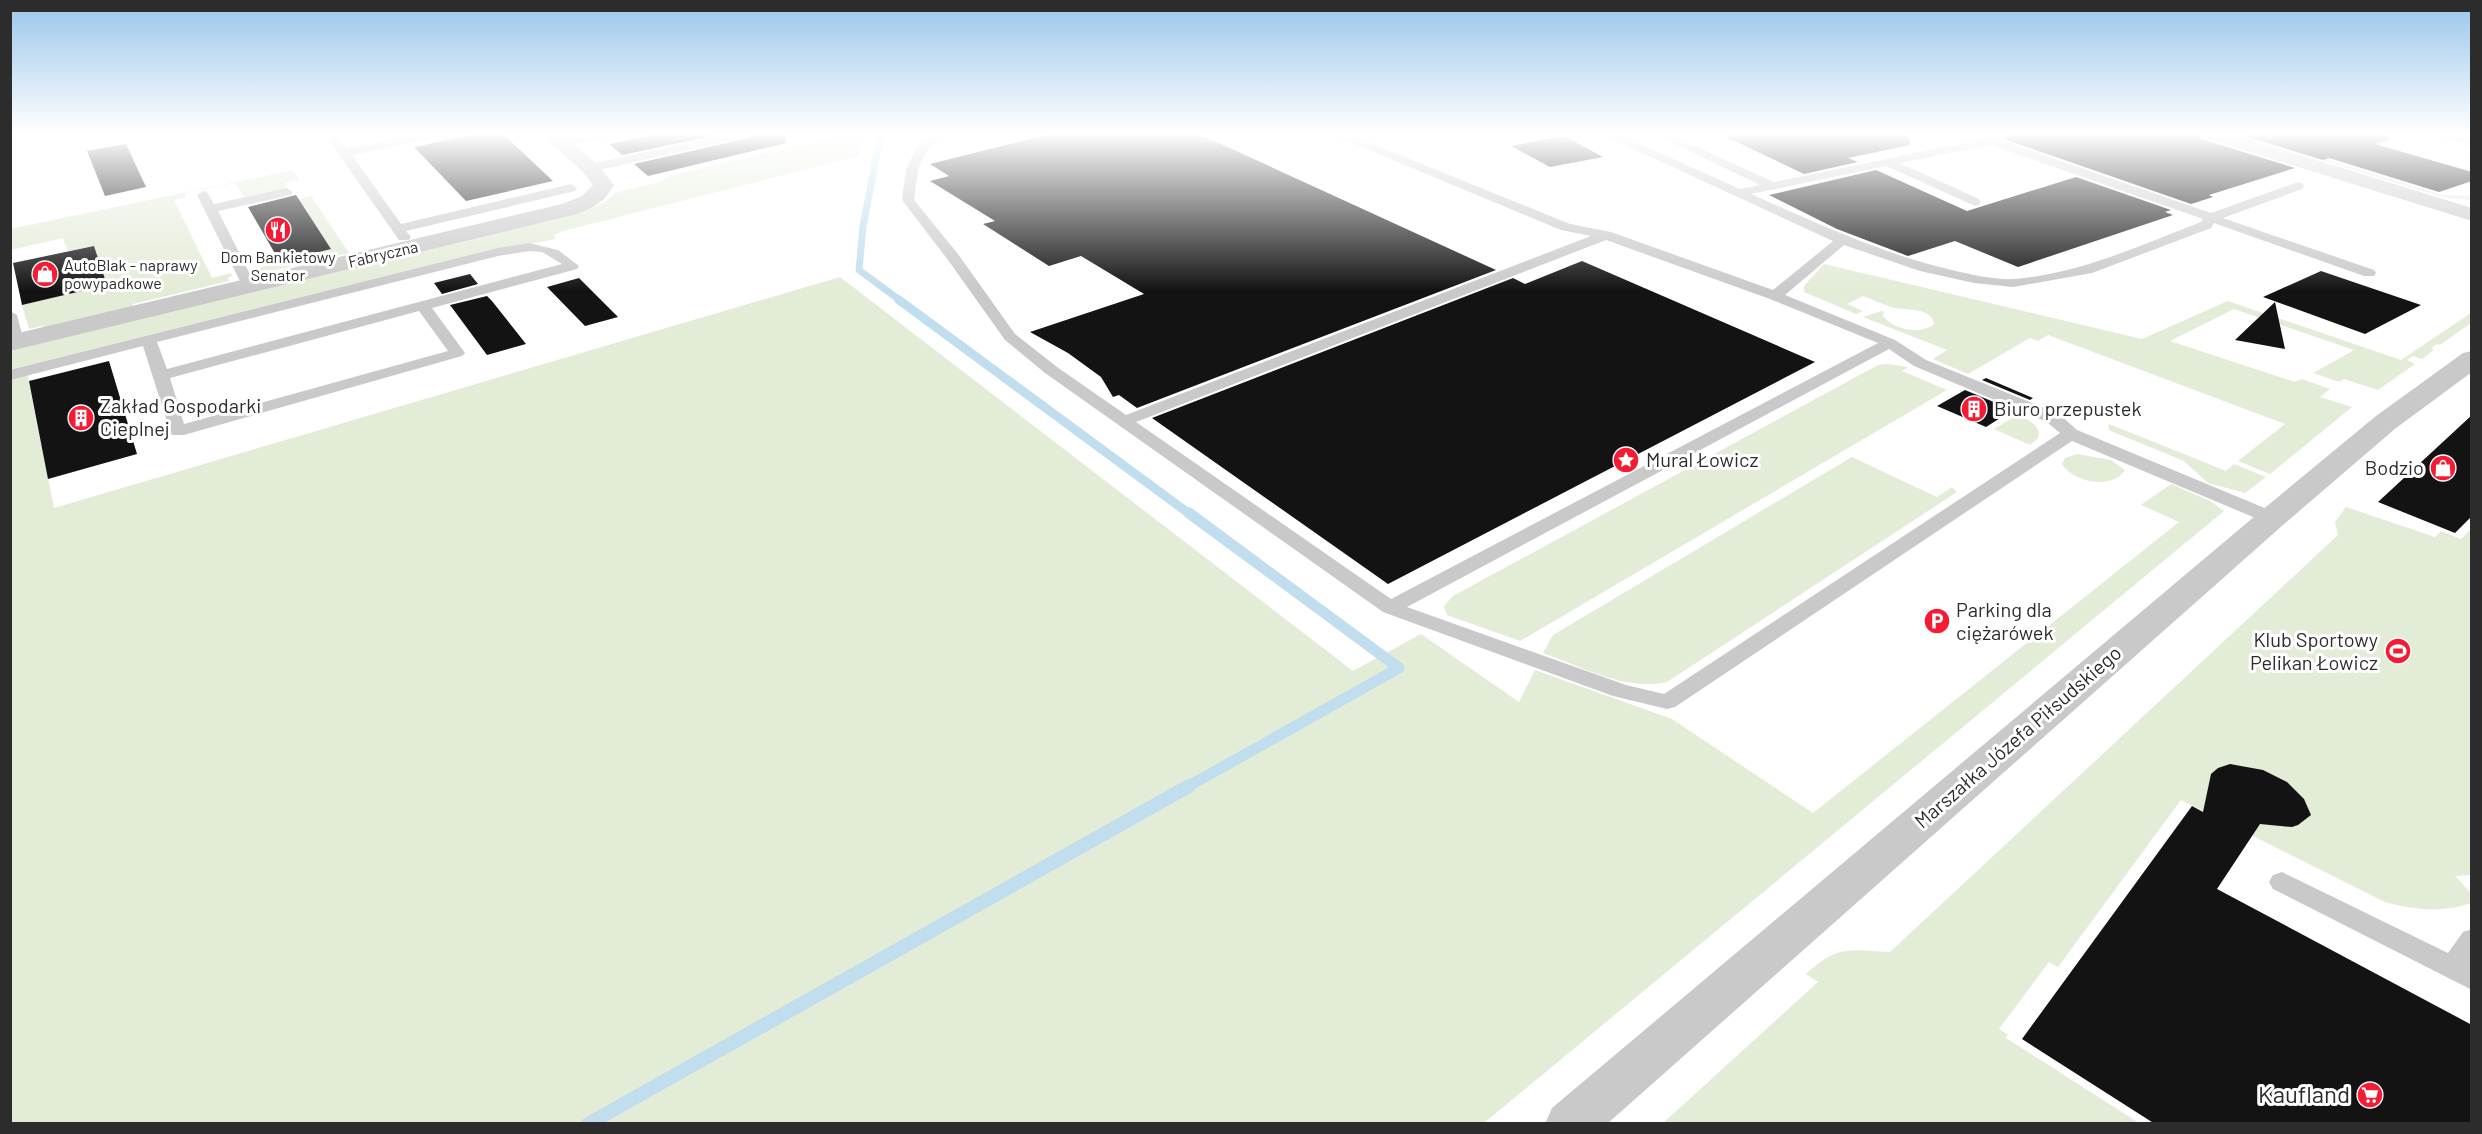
<svg xmlns="http://www.w3.org/2000/svg" width="2482" height="1134" font-family="Barlow,sans-serif">
  <style>
    .green { fill: #e3ecd7 }
    .lines { fill: none; stroke-linecap: round; stroke-linejoin: round }
    .stream-far3 { stroke: #c1deee; stroke-width: 7 }
    .stream-far2 { stroke: #c1deee; stroke-width: 9 }
    .stream-far1 { stroke: #c1deee; stroke-width: 11 }
    .stream { stroke: #c1deee; stroke-width: 14 }
    .building { fill: #131313 }
    .service { fill: #c9c9c9; fill-rule: evenodd }
    .minor { fill: #c9c9c9; fill-rule: evenodd }
    .tertiary { fill: #c9c9c9; fill-rule: evenodd }
    .labels { text-anchor: middle; stroke-width: 6; stroke-linejoin: round; paint-order: stroke }
    .far-street-label { font-size: 16px; fill: #2c2c2c; stroke: #fff }
    .far-poi-label { font-size: 16px; fill: #2c2c2c; stroke: #fff }
    .poi-label { font-size: 20px; fill: #2c2c2c; stroke: #fff; text-anchor: start }
    .street-label { font-size: 20px; fill: #2c2c2c; stroke: #fff }
    .near-poi-label { font-size: 24px; fill: #2c2c2c; stroke: #fff; text-anchor: end }
  </style>
  <rect width="100%" height="100%" fill="#fff"/>
  <path class="green" d="M854,133H863L858,156L563,231L554,235L556,239L478,254L11,372V349L591,208L605,202L617,192L660,182L669,176Z
    M2233,133L2252,136L2442,195L2471,196V200L2441,197Z
    M293,170L300,180L285,183L286,189L244,197L235,183L185,193L186,197L174,200L212,278L231,273L232,276L228,278L229,281L133,304L132,311L48,328L41,326L29,329L22,305L107,285L94,246L68,251L63,238L11,250L10,229Z
    M311,196L349,253L255,275L253,272L261,267L331,249L298,199Z
    M1824,264L2142,339L2228,301L2401,360L2471,313V323L2440,345L2437,344L2431,348L2434,350L2422,359L2413,356L2407,360L2415,364L2378,390L2344,379L2339,382L2313,373L2354,350L2234,309L2170,341L2295,382L2302,379L2330,389L2320,397L2352,407L2270,474L2238,461L2285,424L2048,335L2038,341L2030,338L1968,374L1933,359L1947,350L1863,317L1882,311L1884,312L1883,316C1893,330 1921,335 1934,324C1931,306 1904,311 1891,307C1882,304 1872,299 1863,296L1847,304L1863,311L1856,314L1804,292V286Z
    M840,277L1353,671L1421,634L1519,702L1535,670L1672,719L1813,813L2179,522L2141,505L2171,484L2210,501L2224,511L1484,1123L11,1124V377L27,372L54,508Z
    M1888,364L1908,367L1902,371L1947,390L1520,641L1447,615L1444,606L1453,596L1878,365Z
    M2019,414L2034,424L2039,431L2038,438L2030,445L1994,429Z
    M2109,424L2226,471L2234,464L2266,477L2245,493L2208,483L2184,461L2111,431L2108,428Z
    M2077,454L2111,460L2125,470C2112,490 2074,483 2062,464L2065,458Z
    M1852,457L1937,497L1952,487L1957,492L1667,682C1627,692 1580,666 1543,653L1553,635Z
    M2346,507L2435,537L2441,531L2461,539L2471,529L2472,875L2455,876L2471,893V903C2444,913 2413,910 2385,902L2181,800L2058,967L2049,962L1999,1029L2008,1035L2006,1038L2139,1123L1662,1124L1818,982L1806,974C1839,944 1849,950 1890,952L2338,535L2335,522Z"/>
  <g class="lines">
    <path class="stream-far3" d="M881,133L863,226L859,270L901,301"/>
    <path class="stream-far2" d="M899,300L1191,515"/>
    <path class="stream-far1" d="M1187,787L1399,668L1189,513"/>
    <path class="stream" d="M588,1124L1189,786"/>
  </g>
  <path class="building" d="M481,133H502L553,181L466,201L414,147Z
    M660,133H726L622,155L609,144Z
    M757,133H785L786,143L648,176L634,164L749,138Z
    M1054,133H1197L1496,270L1137,408L1119,395L1113,397L1101,377L1068,353L1030,332L1144,294L1081,256L1049,266L983,224L995,221L930,181L949,176L930,164Z
    M1718,133H1908L1910,145L1848,158L1858,162L1804,174Z
    M2008,133H2197L2201,139L2295,168L2209,195L2213,197L2191,204L2004,139Z
    M2235,133H2389L2390,139L2375,144L2472,172V181L2439,192L2329,158L2323,160Z
    M1564,136L1603,157L1550,167L1511,146Z
    M126,144L146,187L105,196L87,151Z
    M1876,170L1967,211L2076,177L2171,210L2165,212L2173,215L2018,267L1955,241L1908,256L1837,229L1769,195Z
    M296,195L331,249L280,262L248,207Z
    M94,246L107,285L22,305L13,263Z
    M1582,261L1815,362L1388,584L1152,418L1513,278L1525,284Z
    M2321,271L2421,305L2365,334L2263,297Z
    M470,274L478,284L442,294L434,283Z
    M579,278L618,317L585,326L547,287Z
    M487,296L492,301L526,344L487,355L450,305Z
    M2275,302L2285,349L2235,340Z
    M109,361L137,454L48,479L29,381Z
    M1986,378L2033,398L2030,400L1982,380Z
    M1965,390L2013,410L1986,427L1937,406Z
    M2472,415V516L2455,533L2378,502Z
    M2230,764L2263,770L2287,782L2304,799L2311,815L2298,825L2292,827L2260,824L2217,889L2472,1025V1124H2155L2022,1039L2192,806L2203,812L2211,774L2218,768Z"/>
  <g class="lines">
    <path class="service" d="M428,133H449L443,136L352,155L401,224L571,184L577,188L575,191L406,231L411,237L409,240H399L328,139L330,137H338L347,149Z
      M600,133H621L619,135L563,147L557,144L559,142Z
      M735,133H755L749,136L590,172L584,168L590,164Z
      M789,133H800L801,134L795,137Z
      M941,133H955L929,147L918,169L914,200L958,254L1015,334L1057,367L1126,415L1591,236L1561,230L1333,135L1332,133H1346L1570,224L1611,232L1773,290L1833,241L1603,135L1602,133H1616L1740,189L1760,185L1652,133H1667L1774,182L1988,138L1996,133H2006L2000,140L2211,213L2298,182L2302,183L2304,186L2302,189L2223,218L2374,270L2376,273L2374,276H2364L2214,223L2211,228L2092,273L2013,287L1974,283L1920,271L1844,245L1785,295L1895,340L1926,360L2059,414L2077,430L2279,514L2281,518L2279,522H2265L2072,441L1675,707L1667,709L1613,696L1383,612L1045,373L1005,340L948,260L902,200L906,169L918,145ZM1991,145L2203,219L2201,222C2141,245 2079,274 2014,279C1995,280 1974,275 1956,271C1884,255 1818,224 1751,194L1886,166L1975,206L1979,205L1981,202L1979,199L1900,163ZM1606,240L1770,299L1878,343L1391,599L1136,422ZM1889,349L1914,366L2047,422L2060,433L1664,694L1626,685L1407,607Z
      M2429,133H2446L2472,140V147Z
      M287,188L293,192L291,195L218,211L256,286L249,290L244,289L197,195L203,191L207,192L214,204Z
      M529,243L558,250L579,266L577,269L432,308L465,353L462,356L184,435H172L170,431L143,346L10,380V370L498,248ZM529,251L542,252L562,264L167,369L157,342L498,256ZM419,311L448,351L184,424L170,378Z
      M10,311L17,315L24,342L16,347L10,345Z
      M2282,872L2448,953L2463,932L2472,929L2470,964L2472,965V990L2273,889L2269,882L2273,875Z"/>
    <path class="minor" d="M540,133H560L597,164L614,185C606,201 593,208 577,214L10,351V335L562,204L582,196L593,185L583,172Z"/>
    <path class="tertiary" d="M2199,133H2228L2472,208V221L2202,137Z
      M2472,351V372L2396,428L2283,525L1607,1124H1545L1552,1108L2261,511L2376,416L2463,353Z"/>
  </g>
  <linearGradient id="sky" x2="0" y2="1"><stop stop-color="#98c5ea"/><stop offset="0.46" stop-color="#fff"/><stop offset="1" stop-color="#fff" stop-opacity="0"/></linearGradient>
  <rect width="2482" height="291" fill="url(#sky)"/>
  <defs>
    <symbol id="restaurant-disc" viewBox="-11 -11 22 22"><circle r="9.5" fill="#f51b34" stroke="#fff"/><path d="M-5-6h1v4h1v-4h1v4h1v-4h1v5L-1.5 .5V6h-2V.5L-5-1ZM5-6V6H3V1.5H1.5Q1.5-4 5-6Z" fill="#fff"/></symbol>
    <symbol id="shop-disc" viewBox="-11 -11 22 22"><circle r="9.5" fill="#f51b34" stroke="#fff"/><path d="M-5-2.5h2.3a2.7 3.5 0 0 1 5.4 0H5L5.5 6h-11ZM-1.5-2.5h3a1.5 2.3 0 0 0-3 0Z" fill="#fff"/></symbol>
    <symbol id="building-disc" viewBox="-11 -11 22 22"><circle r="9.5" fill="#f51b34" stroke="#fff"/><path d="M-4-6H4V6H1V3H-1V6H-4ZM-2.5-4.3h1.7v1.8h-1.7ZM.8-4.3h1.7v1.8H.8ZM-2.5-1h1.7V.8h-1.7ZM.8-1h1.7V.8H.8Z" fill="#fff"/></symbol>
    <symbol id="sight-disc" viewBox="-11 -11 22 22"><circle r="9.5" fill="#f51b34" stroke="#fff"/><path d="M0-6L1.8-2.2L6-1.7L2.9 1.2L3.7 5.4L0 3.3L-3.7 5.4L-2.9 1.2L-6-1.7L-1.8-2.2Z" fill="#fff"/></symbol>
    <symbol id="parking-disc" viewBox="-11 -11 22 22"><circle r="9.5" fill="#f51b34" stroke="#fff"/><path d="M-3.5-5.5H1a3.5 3.5 0 0 1 0 7H-1V5.5H-3.5ZM-1-3.4V-.6H.8a1.4 1.4 0 0 0 0-2.8Z" fill="#fff"/></symbol>
    <symbol id="stadium-disc" viewBox="-11 -11 22 22"><circle r="9.5" fill="#f51b34" stroke="#fff"/><path d="M0-5a6.5 5 0 1 0 0 10a6.5 5 0 1 0 0-10ZM-3.5-1.8h7v3.6h-7Z" fill="#fff"/></symbol>
    <symbol id="supermarket-disc" viewBox="-11 -11 22 22"><circle r="9.5" fill="#f51b34" stroke="#fff"/><path d="M-6-5.5h2.5l.6 2H6L4.5 2H-2.5L-4.4-4H-6ZM-1.5 3.2a1.3 1.3 0 1 0 .1 0ZM3 3.2a1.3 1.3 0 1 0 .1 0Z" fill="#fff"/></symbol>
  </defs>
  <g fill-rule="evenodd">
    <use href="#restaurant-disc" x="263" y="215" width="30" height="30"/>
    <use href="#shop-disc" x="30" y="259" width="30" height="30"/>
    <use href="#building-disc" x="1959" y="394" width="30" height="30"/>
    <use href="#building-disc" x="66" y="403" width="30" height="30"/>
    <use href="#sight-disc" x="1611" y="445" width="30" height="30"/>
    <use href="#shop-disc" x="2428" y="453" width="30" height="30"/>
    <use href="#parking-disc" x="1922" y="606" width="30" height="30"/>
    <use href="#stadium-disc" x="2383" y="636" width="30" height="30"/>
    <use href="#supermarket-disc" x="2355" y="1080" width="30" height="30"/>
  </g>
  <g class="labels">
    <g class="far-street-label">
      <text transform="translate(383 254) rotate(-13)" y="6">Fabryczna</text>
    </g>
    <g class="far-poi-label">
      <text x="278" y="263">Dom Bankietowy<tspan x="278" dy="18">Senator</tspan></text>
      <text x="64" y="271" text-anchor="start">AutoBlak - naprawy<tspan x="64" dy="18">powypadkowe</tspan></text>
    </g>
    <g class="poi-label">
      <text x="100" y="413">Zakład Gospodarki<tspan x="100" dy="23">Cieplnej</tspan></text>
      <text x="1994" y="416">Biuro przepustek</text>
      <text x="1646" y="467">Mural Łowicz</text>
      <text x="2424" y="475" text-anchor="end">Bodzio</text>
      <text x="1956" y="617">Parking dla<tspan x="1956" dy="23">ciężarówek</tspan></text>
      <text x="2378" y="647" text-anchor="end">Klub Sportowy<tspan x="2378" dy="23">Pelikan Łowicz</tspan></text>
    </g>
    <g class="street-label">
      <text transform="translate(2018 737) rotate(-41)" y="7">Marszałka Józefa Piłsudskiego</text>
    </g>
    <g class="near-poi-label">
      <text x="2350" y="1103">Kaufland</text>
    </g>
  </g>
  <rect width="2482" height="1134" fill="none" stroke="#2c2c2c" stroke-width="24"/>
</svg>
